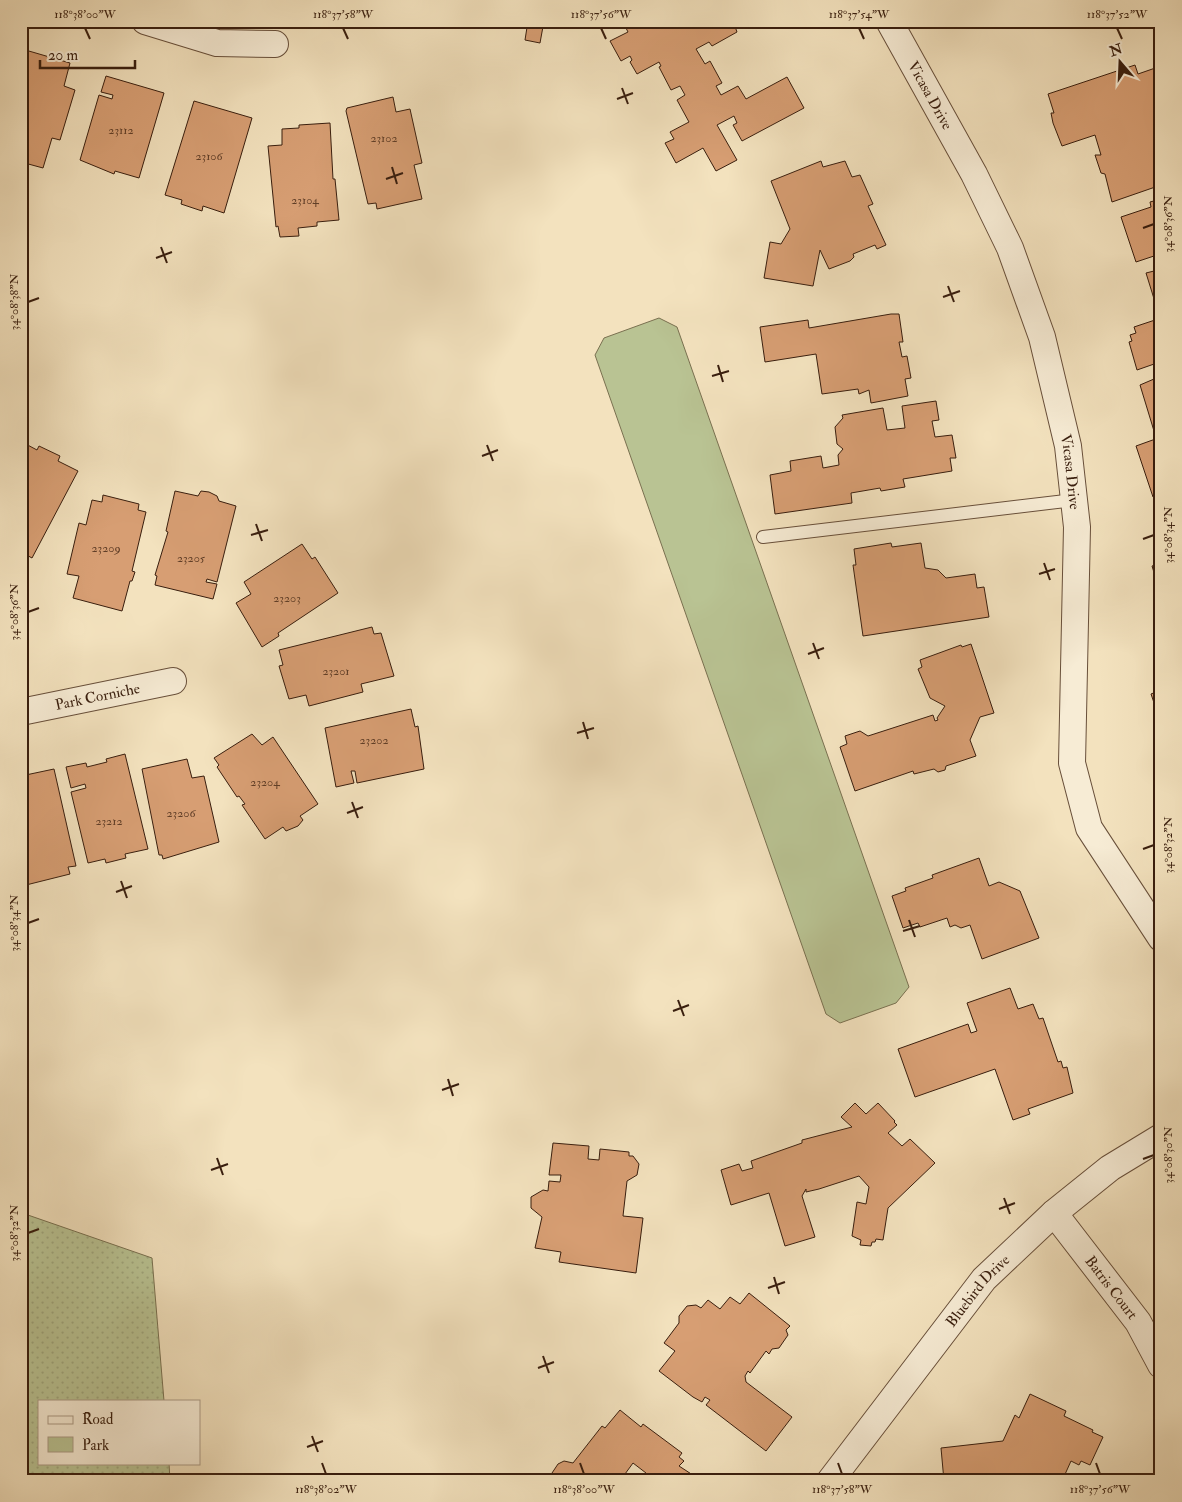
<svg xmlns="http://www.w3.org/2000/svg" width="1182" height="1502" font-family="'IM FELL Double Pica',serif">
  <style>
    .grass { fill: url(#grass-dots); stroke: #797050 }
    .park { fill: #b9c393; stroke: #797050 }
    .building { fill: #d79e73; stroke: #391e0e }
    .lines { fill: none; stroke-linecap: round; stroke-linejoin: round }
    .lane-casing { stroke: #684f3a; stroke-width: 14 }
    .street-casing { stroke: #684f3a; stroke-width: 28 }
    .lane { stroke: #f7ecd5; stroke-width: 12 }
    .street { stroke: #f7ecd5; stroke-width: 26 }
    .ticks { fill: none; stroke: #391e0e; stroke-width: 2 }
    .labels { text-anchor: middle; stroke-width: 5; stroke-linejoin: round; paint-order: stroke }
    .number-label { font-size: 12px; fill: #603e27 }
    .street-label { font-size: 15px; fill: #391e0e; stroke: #f7ecd5 }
    .neatline { fill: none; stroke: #391e0e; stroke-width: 2 }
    .ticks-label { font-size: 12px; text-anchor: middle; fill: #391e0e }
  </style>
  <defs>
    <pattern id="grass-dots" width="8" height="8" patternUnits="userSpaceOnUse" patternTransform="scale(1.25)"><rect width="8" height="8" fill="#b9c393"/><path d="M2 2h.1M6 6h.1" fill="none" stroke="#a0a77e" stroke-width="1.8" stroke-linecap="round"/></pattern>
  </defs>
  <rect width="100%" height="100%" fill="#f3e2be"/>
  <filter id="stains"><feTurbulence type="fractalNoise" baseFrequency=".004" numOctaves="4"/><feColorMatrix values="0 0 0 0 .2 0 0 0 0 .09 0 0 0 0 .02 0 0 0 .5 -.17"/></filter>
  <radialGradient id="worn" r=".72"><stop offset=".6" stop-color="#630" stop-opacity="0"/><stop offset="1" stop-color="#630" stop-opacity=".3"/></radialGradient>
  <path class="grass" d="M25,1214L152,1258L164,1401H39V1463H169L170,1481H21V1218Z"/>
  <path class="park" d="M659,318L677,327L909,987L896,1003L840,1023L826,1014L595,355L604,338Z"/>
  <path class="building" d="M528,21H544L540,43L525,40Z
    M638,21H733L737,32L712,46L709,42L696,49L705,64L710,61L722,83L716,86L721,95L738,86L746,99L787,77L804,108L742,141L733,125L737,123L734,116L717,125L737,160L716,171L703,148L676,163L665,143L674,139L670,132L689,122L677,100L685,95L680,86L671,90L659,67L661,66L659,62L637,74L630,62L632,60L630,56L621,61L610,41L628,32L626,28Z
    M22,49L70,63L64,86L75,90L60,140L52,138L43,168L21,162Z
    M1135,65L1138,74L1161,66V185L1112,202L1105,174L1101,173L1095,155H1101L1095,135L1062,146L1053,123L1051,113H1054L1048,94Z
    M106,76L164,93L139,178L115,171L114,174L80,160L99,95L112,99L113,95L101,92Z
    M393,97L396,112L410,109L422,163L414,165L422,199L377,209L376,203L368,204L346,111L347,108Z
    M194,101L252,118L224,213L203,206L202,211L181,204L182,200L165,195Z
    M330,123L333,179H335L339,220L317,222V226L298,228L299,236L280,237L278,226L276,227L268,146L282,145V129L299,128V125Z
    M821,161L823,167L845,161L852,177L860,175L873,204L868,206L886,245L877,249L875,245L853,254L854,257L850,261L829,269L820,250L813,286L764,278L770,242L781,244L790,229L771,181Z
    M1161,199V300L1155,302L1146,273L1158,270L1154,256L1136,262L1121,217L1151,207L1150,202Z
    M891,314H899L903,342H899L902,357L907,356L911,378L905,379L908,396L871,403L869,390L859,394L858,389L822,394L816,354L765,362L760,327L808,320L809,328Z
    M1161,318V376L1157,363L1137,370L1129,342L1132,341L1130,335L1136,333L1134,327Z
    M1161,376V428L1154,431L1140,385Z
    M936,401L939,420L932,421L935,437L952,435L956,458H950L952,471L903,479L905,487L881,491L880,488L851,493L852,503L775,514L770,475L791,471L790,461L821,456L823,468L839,465L838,455L843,449L837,444L835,427L843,418L842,415L883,408L887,430L905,428L902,406Z
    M1161,437V494L1153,497L1136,446Z
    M22,442L37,450L39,446L60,456L58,461L78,471L32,558L21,552Z
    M175,491L198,496L201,491L209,492L217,496L219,501L236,506L217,582L207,579L206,582L217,584L213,599L155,585L157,576L155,575L168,532L166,531Z
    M103,495L139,504L138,510L146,512L132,571L135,572L132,581H130L122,611L73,598L79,576L67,574L79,523L86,525L92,500L102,502Z
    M891,543L892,547L921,543L925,568L938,570L946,578L975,574L977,588L984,587L989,617L863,636L853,565H856L854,549Z
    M302,544L312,559L315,557L338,593L278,633L279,636L262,647L236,603L251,594L244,582Z
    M1161,563V592H1160L1152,566Z
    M1161,606V631L1154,608Z
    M372,627L374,634L381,633L394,676L361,684L363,692L309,706L306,695L289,699L279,666L283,665L279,650Z
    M971,644L994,713L980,717L970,740L976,756L946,766L945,770L938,772L934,769L914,774L913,771L855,791L840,747L847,744L845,736L860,731L868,736L933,715L935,721L938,720L937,718L945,706L930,698L918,669L922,667L920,660L961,645L962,647Z
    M1161,690V723L1151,694Z
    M411,709L415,727L418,726L424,769L357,783L355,771H351L354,783L336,787L325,728Z
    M252,734L262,745L273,737L318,804L300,816L303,820L298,826L286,831L283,827L265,839L242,805L245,804L239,796L237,797L217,767L219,765L214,758Z
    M125,754L148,849L125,854L126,858L106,863L105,859L88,863L71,792L86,788L85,784L71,788L66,767L86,763L87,767L107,762L106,759Z
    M187,759L192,778L204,776L219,842L163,859L162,855H159L142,769Z
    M54,769L76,866L68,867L70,874L26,885L21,872V776Z
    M979,858L989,886L999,882L1020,891L1039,938L982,959L970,925L961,928L955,925L950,927L947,918L920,927L918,923L903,928L892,896L906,891L905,888L933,878L932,875Z
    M1010,988L1018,1009L1033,1004L1039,1019L1043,1018L1058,1062L1061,1061L1063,1068L1067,1067L1073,1093L1028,1109L1030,1114L1013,1120L995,1069L915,1097L898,1049L968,1024L971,1033L977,1031L967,1003Z
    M855,1103L866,1114L878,1103L895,1121L894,1122L897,1125L888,1133L902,1146L910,1139L935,1163L888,1208L883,1240L876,1239L875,1242H872L871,1246L860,1245L861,1240L852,1236L857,1202L866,1204L869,1187L859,1176L819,1189L806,1192V1189L802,1196L815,1237L785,1246L769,1193L731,1205L721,1170L739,1164L742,1171L753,1168L751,1161L802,1143V1140L852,1127L841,1117Z
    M553,1143L589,1146L588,1159L599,1160L600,1149L629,1152V1156H633L639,1164L637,1175L627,1181L623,1216L643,1218L636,1273L559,1262L561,1252L535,1248L542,1217L531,1208V1197L543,1190L548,1191L549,1181L560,1182L561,1175H549Z
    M749,1293L790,1326L786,1330L788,1335L779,1348L772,1349L769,1354L766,1351L750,1373L748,1371L745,1376L746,1382L792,1417L766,1451L706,1405L710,1400L705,1397L702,1402L693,1397L659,1371L675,1351L664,1343L679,1323V1316L687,1306L696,1305L701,1308L708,1300L720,1309L730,1297L740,1304Z
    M1030,1394L1066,1411L1064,1416L1093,1430L1092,1432L1103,1437L1090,1465L1081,1461L1079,1465L1071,1461L1062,1481H1010L997,1475L998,1481H944L941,1448L1003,1441L1015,1415L1019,1418Z
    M620,1410L641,1427L643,1424L682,1453L679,1457L684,1461L679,1466L702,1481H641L646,1473L633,1463L625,1474L632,1481H553L552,1473L558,1464L564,1461L573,1463L602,1426L605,1428Z"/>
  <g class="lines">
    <defs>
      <path id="lane" d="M763,537L1074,500"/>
      <g id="street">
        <path d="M145,21L217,43L275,44"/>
        <path id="s1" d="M889,21L974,174L1010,248L1042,337L1068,446L1077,527L1072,763L1089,828L1161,938"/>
        <path id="s2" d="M21,712L173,681"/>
        <path id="s3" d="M1054,1213L1138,1322L1161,1365"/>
        <path id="s4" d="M830,1481L984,1279L1054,1213L1110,1168L1161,1137"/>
      </g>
    </defs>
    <use href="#lane" class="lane-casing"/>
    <use href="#street" class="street-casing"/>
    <use href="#lane" class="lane"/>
    <use href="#street" class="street"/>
  </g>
  <path class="ticks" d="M85,28L90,39M343,28L348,39M601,28L606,39M859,28L864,39M1117,28L1122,39M622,88L628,104M617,99L633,93M392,167L397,184M386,179L403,173M1143,228L1154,224M161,247L167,263M156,258L172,252M948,286L954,302M943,297L960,291M28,302L39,298M718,365L723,382M712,376L729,371M487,445L493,461M482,456L498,450M256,524L262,541M251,535L268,530M1143,539L1154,535M1044,563L1050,580M1039,574L1055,569M28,612L39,608M813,643L819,659M808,654L824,648M583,722L588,739M577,733L594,728M352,802L358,818M347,813L363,807M1143,849L1154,845M121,881L127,898M116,892L132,886M909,920L915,937M28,923L39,919M903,931L920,926M678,1000L684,1016M673,1011L689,1005M448,1079L453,1096M442,1090L459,1084M217,1158L223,1175M1143,1159L1154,1155M211,1170L228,1164M1004,1198L1010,1214M999,1209L1015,1203M28,1233L39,1229M774,1277L779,1294M768,1288L785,1282M543,1356L549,1373M538,1368L554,1362M312,1436L318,1452M307,1447L323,1441M322,1463L326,1474M580,1463L584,1474M838,1463L842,1474M1096,1463L1100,1474"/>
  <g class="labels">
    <g class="number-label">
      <text x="121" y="134">23112</text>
      <text x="384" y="142">23102</text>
      <text x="209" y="160">23106</text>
      <text x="305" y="204">23104</text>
      <text x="106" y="552">23209</text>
      <text x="191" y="562">23205</text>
      <text x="287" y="602">23203</text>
      <text x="336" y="675">23201</text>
      <text x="374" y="744">23202</text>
      <text x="265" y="786">23204</text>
      <text x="181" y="817">23206</text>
      <text x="109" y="825">23212</text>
    </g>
    <g class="street-label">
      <text dy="5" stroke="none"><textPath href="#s1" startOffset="85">Vicasa Drive</textPath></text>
      <text dy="5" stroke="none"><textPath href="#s1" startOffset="490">Vicasa Drive</textPath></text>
      <text dy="5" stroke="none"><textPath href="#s2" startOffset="78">Park Corniche</textPath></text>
      <text dy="5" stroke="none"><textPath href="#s3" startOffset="94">Batris Court</textPath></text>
      <text dy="5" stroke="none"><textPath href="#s4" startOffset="241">Bluebird Drive</textPath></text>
    </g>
  </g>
  <rect width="1182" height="1502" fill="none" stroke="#f3e2be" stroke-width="55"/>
  <rect x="38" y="1400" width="162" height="65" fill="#f7ecd5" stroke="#ab9a85"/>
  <rect x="48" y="1416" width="25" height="8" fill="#f7ecd5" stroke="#ab9a85"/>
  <text x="82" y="1424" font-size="15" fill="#391e0e">Road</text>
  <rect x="48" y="1437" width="25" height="15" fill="#b9c393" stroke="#ab9a85"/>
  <text x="82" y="1450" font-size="15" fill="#391e0e">Park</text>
  <g transform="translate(1120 62) rotate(341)" stroke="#f7ecd5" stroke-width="4" paint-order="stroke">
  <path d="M0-4L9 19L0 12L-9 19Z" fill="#391e0e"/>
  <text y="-8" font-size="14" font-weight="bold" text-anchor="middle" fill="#391e0e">N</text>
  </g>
  <path d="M40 60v8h95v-8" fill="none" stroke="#391e0e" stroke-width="2.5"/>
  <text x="48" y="60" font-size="15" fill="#391e0e" stroke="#f7ecd5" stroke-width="4" paint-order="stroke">20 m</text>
  <rect x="28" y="28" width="1126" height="1446" class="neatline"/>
  <g class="ticks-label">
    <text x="85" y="18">118°38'00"W</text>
    <text x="343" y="18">118°37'58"W</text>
    <text x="601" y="18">118°37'56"W</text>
    <text x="859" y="18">118°37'54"W</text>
    <text x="1117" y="18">118°37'52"W</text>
    <text transform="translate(1168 224) rotate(-90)" y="4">34°08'36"N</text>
    <text transform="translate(14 302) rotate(-90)" y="4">34°08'38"N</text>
    <text transform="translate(1168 535) rotate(-90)" y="4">34°08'34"N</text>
    <text transform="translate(14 612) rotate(-90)" y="4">34°08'36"N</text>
    <text transform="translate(1168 845) rotate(-90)" y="4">34°08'32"N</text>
    <text transform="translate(14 923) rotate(-90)" y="4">34°08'34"N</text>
    <text transform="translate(1168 1155) rotate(-90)" y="4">34°08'30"N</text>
    <text transform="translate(14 1233) rotate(-90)" y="4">34°08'32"N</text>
    <text x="326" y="1493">118°38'02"W</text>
    <text x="584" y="1493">118°38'00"W</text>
    <text x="842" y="1493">118°37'58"W</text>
    <text x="1100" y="1493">118°37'56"W</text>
  </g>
  <rect width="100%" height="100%" filter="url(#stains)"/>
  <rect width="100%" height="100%" fill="url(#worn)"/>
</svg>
